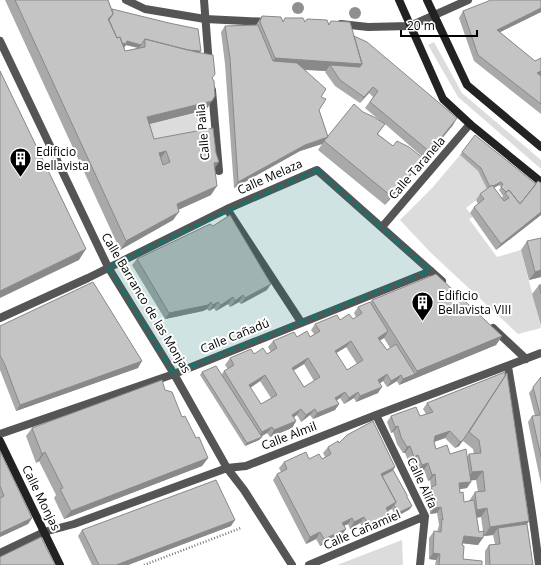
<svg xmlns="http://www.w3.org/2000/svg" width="541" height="565" font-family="'Open Sans',sans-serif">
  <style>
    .green { fill: #dcdcdc }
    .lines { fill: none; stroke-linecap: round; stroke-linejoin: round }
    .path { stroke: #777; stroke-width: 2.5; stroke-dasharray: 1 2; stroke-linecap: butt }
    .street { stroke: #555; stroke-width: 8 }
    .secondary { stroke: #222; stroke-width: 8 }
    .tree { fill: #8f8f8f }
    .wall { fill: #a9a9a9; fill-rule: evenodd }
    .shaded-wall { fill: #898989 }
    .building { fill: #c4c4c4; stroke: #898989; fill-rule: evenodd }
    .marked { fill: #0f766e; fill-opacity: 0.2; stroke: #0f766e; stroke-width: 3; stroke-dasharray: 8 5; stroke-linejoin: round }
    .labels { text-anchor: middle; stroke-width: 4; stroke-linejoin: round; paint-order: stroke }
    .street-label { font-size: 12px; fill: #000; stroke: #fff }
    .poi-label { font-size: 12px; fill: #000; stroke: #fff; text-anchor: start }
  </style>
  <rect width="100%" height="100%" fill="#fff"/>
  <path class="green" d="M434,42L462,93L541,160V169L458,97L428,45Z
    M201,112L207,136L148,147L141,126Z
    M460,155L478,171L488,191L466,208L473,217L469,219L497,257L521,250L541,328L518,334L430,252L400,220L433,187Z
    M402,540L403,565H337Z"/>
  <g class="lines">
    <path class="path" d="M144,565L241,528"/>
    <path class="street" d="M126,0L145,9L205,19L269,22
      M204,0L209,65
      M341,24L368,27L410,26L468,0
      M0,41L108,267L174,374L227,468L244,490L292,565
      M212,90L219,171
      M227,209L301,322
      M382,227L470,124
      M0,318L88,278L227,209L317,170L442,281
      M493,328L526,359
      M508,366C512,392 517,418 521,444C528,484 534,525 539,565
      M376,415L425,516L420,565
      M0,434L174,374L431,271
      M0,553L44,532L74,524L227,468L246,466L376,415L541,353
      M309,565L425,516"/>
    <path class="secondary" d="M399,0L443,99L470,124L541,182
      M427,0L467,85L541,147
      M0,441L60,565"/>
  </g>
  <g class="tree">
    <circle cx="298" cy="8" r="6"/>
    <circle cx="355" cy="13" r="6"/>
  </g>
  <path class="wall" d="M5,0H108L112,9L200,53L212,78L206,110L150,124L154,139L215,168L211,195L178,210L173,220L120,250ZM126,45L138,48L125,51L124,47Z
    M541,0V12L500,32L535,61L541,58V114L474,61L459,18L463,11Z
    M262,16L283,21L285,18L305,22L329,24L331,21L354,36L453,125L425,159L385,124L378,134L393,146L424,159L417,168L385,205L318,150L322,144L300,151L234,188L225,64L221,32L225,26L256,25ZM304,70L326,71L325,72L335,86L360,103L369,93L373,97L365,108L384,124L363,112L328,136L319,110L321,97Z
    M462,152L536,184L541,183V215L496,250L470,213L474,207L478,204L476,200L480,194L487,189L478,171L460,155ZM499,185L501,187L499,190L503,196L502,198L494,188Z
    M527,241L541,277L529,280L521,250Z
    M137,259L267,290L241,304L239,302L230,307L228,304L216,311L214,308L209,311L207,309L203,311L165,319L132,265Z
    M539,285H541V326L532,294Z
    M372,300L502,336L496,345L399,385L397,381L387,387L383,381L380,383L378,393L356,402L354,398L344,404L340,398L337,400L339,404L335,410L313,419L310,415L301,422L297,415L294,417L296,421L292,428L270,437L267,433L261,437H262L259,440L245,446L200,375L202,372L222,374L224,371L228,369L225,365L230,358L254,354H267L271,352L268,347L273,341L297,337H310L314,334L311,330L315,324L340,320L353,319L356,317L354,313L358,307L370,302ZM384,338L390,348L387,350L380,340ZM346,347L357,364L347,370L336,353ZM304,364L314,381L304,387L293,371ZM260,381L271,398L261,404L250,388Z
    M0,326L138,368L16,411L0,370Z
    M505,372L529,521L527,524L533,565H485V551L489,545L495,544L493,535L484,536L483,532L478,545L463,543L462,545L463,559L482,565H435L436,560L429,559V538L434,531L437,532L439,525L437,513L430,514V499L426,493L431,487L430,480L428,481L424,470L417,472L413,462L409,463L405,453H403L397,444L393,432L391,433L387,422L391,416H420L426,414L423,409L427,403ZM445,438L455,448L459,446L463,441L473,449L474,454H469L467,457L450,454L436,449L434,442ZM471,480H476L478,492H475L469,501L464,502L460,493V489L467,488ZM481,517L483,531L479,532L476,518Z
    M541,377V484L528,422L532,416H535L529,393Z
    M165,390L182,417L196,438L208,458L202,466L64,519L54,498L56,495L39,461L36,463L26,436L32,428Z
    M339,443L395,467L393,470L407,497L410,509L396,517L392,509L388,511L390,515L385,521L364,530L360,523L350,529L348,524L344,526L346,529L341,536L320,546L316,539L306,544L273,480L277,474L281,472L279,468L284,462L322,459L325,457L323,453L328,447Z
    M0,451L32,518L28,524L0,537Z
    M231,526L128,565H92L78,536L82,530Z"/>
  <path class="shaded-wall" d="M541,8V12L492,36L497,30Z
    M127,41L141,45L139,48L126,45L124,48L111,44Z
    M168,49L201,51L198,55Z
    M275,58L362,64L356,73L330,65L326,71L269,67Z
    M541,71V76L537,73Z
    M373,87L369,93L360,103L364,97Z
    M212,101L206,110L141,126L147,117Z
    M457,118L453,125L425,159L430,152Z
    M328,137L322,144L300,151L234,188L238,182L305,145Z
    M166,151L160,159L159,153Z
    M424,159L417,168L385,205L391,196Z
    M219,162L213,171L214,163Z
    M501,182L499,185L488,191L490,188Z
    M217,186L211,195L171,213L177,204Z
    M179,212L173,220L120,250L126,241Z
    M541,212V215L496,250L501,244Z
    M86,249L79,260L0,298V291Z
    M541,270V277L529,280L535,272Z
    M271,284L267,290L241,304L245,298Z
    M243,295L239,302L230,307L235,301Z
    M233,297L228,304L216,311L221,305Z
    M211,302L207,309L203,311L165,319L169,313Z
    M218,302L214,308L209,311L213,305Z
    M388,331L384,338L374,344L378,338Z
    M502,336L496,345L399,385L403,379L415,374L417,371Z
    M351,341L346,347L330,357L335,351Z
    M308,358L304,364L287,374L292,368Z
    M142,361L138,368L16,411L20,405Z
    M387,374L383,381L374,387L378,380Z
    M265,375L260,381L244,392L249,385Z
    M401,375L397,381L387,387L391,381Z
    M382,387L378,393L356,402L360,396Z
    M345,392L340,398L331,404L335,398Z
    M358,392L354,398L344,404L349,398Z
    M339,404L335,410L313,419L317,413Z
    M301,409L297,415L288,421L292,415Z
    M315,409L310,415L301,422L306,415Z
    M296,421L292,428L270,437L274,430Z
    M398,426L393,432L391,433L395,427Z
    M272,427L267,433L258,438L262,432Z
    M450,431L445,438L431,443L435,436Z
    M262,437L259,440L245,446L247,443Z
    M463,440L459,446L455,448L460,442Z
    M410,446L405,453H403L407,447Z
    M45,452L39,461L36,463L42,454Z
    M418,455L413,462L409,463L414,457Z
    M208,458L202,466L64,519L71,511Z
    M428,463L424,470L417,472L422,465Z
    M395,467L391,473L380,479L381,474Z
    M483,471L476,480L465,481L472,472Z
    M435,474L430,480L428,481L432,475Z
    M471,482L467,488L455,490L459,483Z
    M396,502L391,509L382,514L386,508Z
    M412,506L410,509L396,517L398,513Z
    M441,507L437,513L430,514L434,508Z
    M487,508L481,517L471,518L477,510Z
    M390,515L385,521L364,530L368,524Z
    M364,517L360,523L350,529L354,522Z
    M32,518L28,524L0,537V533Z
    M352,518L348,524L337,529L342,523Z
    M235,520L231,526L128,565H116Z
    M529,521L523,530L498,528L493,535L484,536L490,527Z
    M346,529L341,536L320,546L324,539Z
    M320,532L316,539L306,544L310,537Z
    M464,536L483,538L478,545L459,543Z
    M433,553L440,554L436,560L429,559Z"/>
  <path class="building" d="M15,0H108L113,14L108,19L117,38L120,37L125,51L145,47V39L196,52L213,55L215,74L212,78L214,81L215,96L212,101L147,117L154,139L213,128L216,153L219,162L214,163L217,186L177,204L179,212L126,241ZM166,151L170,162L163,165L159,153Z
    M491,0H541V8L497,30L535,61L541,58V71L537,73L541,76V104L478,55L463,11Z
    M112,9L169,23L198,29L201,51L188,50L145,39L141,45L127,41L126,44L122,43L120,37L117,38L109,20L113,14Z
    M262,16L281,17L283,22L285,18H303L305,22L307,19L327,20L329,25L331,21L350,22L362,64L275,58L260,22Z
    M258,25L273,61L297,63L326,89L321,97L326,99L319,110L328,137L305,145L238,182L230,58L225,26Z
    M354,36L367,42L457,118L430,152L370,102L378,91L373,87L364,97L340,80L330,65L360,67L362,64Z
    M0,71L86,249L0,291Z
    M354,104L363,112L374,117L385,124L377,134L393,146L397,141L409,147L424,159L391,196L324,141Z
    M475,135L536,184L520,204L509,190L506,192L501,187L503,184L501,182L493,186L492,185L490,187L481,168L462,152Z
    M538,181L541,183V212L501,244L474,207L484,199L480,194L492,185L504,201L509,198L505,193L509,190L520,204Z
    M230,215L271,284L245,298L243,295L235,301L233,297L221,305L218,302L213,305L211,302L208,305L169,313L137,259L210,224L213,226Z
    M541,238V270L535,272L527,241Z
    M436,274L502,336L417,371L372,300Z
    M93,282L142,361L20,405L5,365L0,355V326Z
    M539,285H541V294Z
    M370,302L388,331L378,338L387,350L396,344L415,374L403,379L401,375L391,381L387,374L378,380L382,387L360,396L358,392L349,398L345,392L335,398L339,404L317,413L315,409L306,415L301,409L292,415L296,421L274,430L272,427L262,432L224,371L234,365L230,358L251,349L254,354L263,348L267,354L277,348L273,341L294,332L297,337L307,331L310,337L320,331L315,324L337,315L340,320L349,314L353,319L362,313L358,307ZM351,341L363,360L347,370L335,351ZM308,358L320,377L304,387L292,368ZM265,375L277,395L261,404L249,385Z
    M216,366L262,437L247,443L202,372Z
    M505,372V376L463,440L460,442L450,431L435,436L434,442L436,449L447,445L450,454L466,449L471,482L459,483L460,493L463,492L464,502L474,500L479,532L484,531L483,538L464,536L462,545L464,546L463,559L482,561V565H439L440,554L433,553L434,531L441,532L442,519L443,520L441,507L434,508V493L431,487L436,485L435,474L432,475L428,463L422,465L418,455L414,457L410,446L407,447L401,437L398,426L395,427L391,416L416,407L420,416L433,412L427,403Z
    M507,373L529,521L490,527L487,508L477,510L475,492L485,491L483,471L472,472L469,454L481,453L479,440L469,432Z
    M541,377V457L532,416L540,415L533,387Z
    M162,380L165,390L172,392L182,417L185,416L196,438L199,437L208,458L71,511L60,489L63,488L45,452L42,454L32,428Z
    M373,421L395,467L381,474L396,502L386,508L390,515L368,524L364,517L354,522L352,518L342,523L346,529L324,539L320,532L310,537L277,474L287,469L284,462L306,452L309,459L319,454L322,459L331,454L328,447L338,441L339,443L347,435Z
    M0,451L32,518L0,533V498L4,496L0,486Z
    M393,470L407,495V497L412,506L398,513L394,505L396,502L382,476Z
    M216,480L235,520L116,565H99L82,530Z
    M527,524L533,565H490L489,545L500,544L498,528Z
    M41,537L55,565H0V557Z"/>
  <path class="marked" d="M317,170L431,271L174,374L108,267Z"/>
  <defs>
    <symbol id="building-pin" viewBox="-11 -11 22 30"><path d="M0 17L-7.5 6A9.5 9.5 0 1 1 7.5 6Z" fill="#000" stroke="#fff"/><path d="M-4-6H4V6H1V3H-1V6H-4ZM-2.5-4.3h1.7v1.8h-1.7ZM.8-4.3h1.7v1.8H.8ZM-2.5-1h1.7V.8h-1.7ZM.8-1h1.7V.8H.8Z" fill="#fff"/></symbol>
  </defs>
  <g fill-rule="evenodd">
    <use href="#building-pin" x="8" y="146" width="25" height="34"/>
    <use href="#building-pin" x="410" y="290" width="25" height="34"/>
  </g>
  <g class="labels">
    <g class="street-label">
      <text transform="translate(203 132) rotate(-95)" y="4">Calle Paila</text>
      <text transform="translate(417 168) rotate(-49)" y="4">Calle Taranela</text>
      <text transform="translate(270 177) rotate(-24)" y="4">Calle Melaza</text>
      <text transform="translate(146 303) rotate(59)" y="4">Calle Barranco de las Monjas</text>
      <text transform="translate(235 336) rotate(-22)" y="4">Calle Cañadú</text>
      <text transform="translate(289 436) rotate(-21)" y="4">Calle Almil</text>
      <text transform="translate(422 483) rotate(65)" y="4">Calle Alifa</text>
      <text transform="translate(41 498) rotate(64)" y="4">Calle Monjas</text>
      <text transform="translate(362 530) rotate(-23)" y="4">Calle Cañamiel</text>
    </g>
    <g class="poi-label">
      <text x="36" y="156">Edificio<tspan x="36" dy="14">Bellavista</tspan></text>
      <text x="438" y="300">Edificio<tspan x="438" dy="14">Bellavista VIII</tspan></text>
    </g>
  </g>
  <path d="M401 30v6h76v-6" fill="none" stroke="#000000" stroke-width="2"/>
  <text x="407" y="30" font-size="12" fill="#000000" stroke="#ffffff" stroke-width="3" paint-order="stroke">20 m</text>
</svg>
